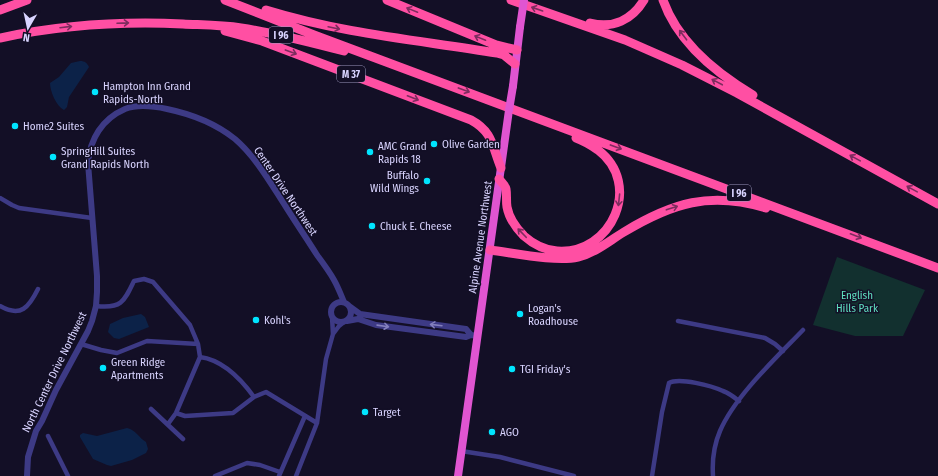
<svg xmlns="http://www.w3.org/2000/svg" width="938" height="476" font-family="'Fira Sans Condensed',sans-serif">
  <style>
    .green { fill: #12302f }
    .water { fill: #0c2248 }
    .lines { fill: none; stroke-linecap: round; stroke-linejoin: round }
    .minor { stroke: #3d3a85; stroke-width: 4.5 }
    .tertiary { stroke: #3d3a85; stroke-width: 6 }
    .trunk { stroke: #e055d1; stroke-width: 8 }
    .motorway { stroke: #ff4fa3; stroke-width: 9 }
    .trunk-bridge { stroke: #e055d1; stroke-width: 8 }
    .oneway { stroke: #7d2c5e }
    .oneway2 { stroke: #837fbc }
    .poi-dot { fill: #00e5ff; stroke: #130f26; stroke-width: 1.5 }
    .labels { text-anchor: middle; stroke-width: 3; stroke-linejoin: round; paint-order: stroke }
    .shield { fill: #130f26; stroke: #9e99be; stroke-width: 1 }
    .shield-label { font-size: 10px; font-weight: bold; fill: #d9d4ff }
    .poi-label { font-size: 11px; fill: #d9d4ff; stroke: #130f26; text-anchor: start }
    .street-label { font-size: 11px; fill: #d9d4ff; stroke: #130f26 }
    .park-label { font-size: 11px; fill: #5fe0c0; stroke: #130f26 }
  </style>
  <rect width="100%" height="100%" fill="#130f26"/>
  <path class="green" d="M837,257L925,290L903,336H855L813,325Z"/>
  <path class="water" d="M80,61C85,61 87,63 89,67L69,97L67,107L64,110C56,106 50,91 50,83L59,77L71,63Z
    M141,314L145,317L149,327L119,339L114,338L108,332L110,324L123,318Z
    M127,428C136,430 139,438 146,442L148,449L146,453L132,460L111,466L107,465L93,459L80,437V435L83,433L97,436Z"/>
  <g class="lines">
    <path class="minor" d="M0,198L12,205L19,208L92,218
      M0,306C21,318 29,307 38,289
      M96,306C121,309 124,302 134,281L144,279L153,282L190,325L198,344L200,357L176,413L168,424
      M678,321L765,338L775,344L783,351
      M333,334L339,326L344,322
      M81,344L101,350L117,353L147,341L198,344
      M200,357C223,360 241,379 254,397
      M151,409L183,439
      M176,413L185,416L233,413L254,397L266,392L317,423
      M48,436L68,476
      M461,451L500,457L574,476
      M215,476L247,463L260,465L280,472
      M279,476L305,416
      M296,476L317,423L326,359L333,334L332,317
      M652,476L662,412L669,383C679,377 712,386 723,391C729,393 734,397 739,401
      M713,476C712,461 714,445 720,431C735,396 776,358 803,330"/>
    <path class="tertiary" d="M331 312a10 10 0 1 1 20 0a10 10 0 1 1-20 0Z
      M349,306L360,314L466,329L471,335
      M347,321L358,319L376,325L466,337L471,335L478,336
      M27,476L28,457L36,431L42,421L56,390L88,331L92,321L96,306L97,292V276L88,163C90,139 102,119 125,109C138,104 153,106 167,109C191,114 215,123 235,139C256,157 271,184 286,207C296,223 307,239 317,255C323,263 329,271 334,280C338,287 341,295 344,302"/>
    <path class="trunk" d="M513,86L520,27
      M458,476L509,110"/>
    <path class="motorway" d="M225,0L314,35L938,268
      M387,0L496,45L517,50
      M511,0L625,40L682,65L737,93L938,204
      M663,0C678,43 716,73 753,95
      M0,10L27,0
      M266,10C344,34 418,40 497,53L504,55L515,64
      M590,23C613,29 632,20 644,0
      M225,31L262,41L471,120C493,132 492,146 501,168
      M0,38C61,25 121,21 183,24C203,25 222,25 241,28C276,33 310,42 344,51
      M499,179C501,182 505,185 506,189C507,195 506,201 507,207C509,218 516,228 524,236C533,244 545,250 557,251C612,255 643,184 598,150C591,145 584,141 576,138
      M490,250C514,253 556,262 578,257C595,253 609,241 624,232C672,203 710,191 766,208"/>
    <path class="trunk-bridge" d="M520,27L524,0
      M509,110L513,86"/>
  </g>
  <defs><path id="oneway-shaft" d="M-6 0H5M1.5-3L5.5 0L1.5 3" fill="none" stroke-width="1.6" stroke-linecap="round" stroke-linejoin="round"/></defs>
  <g class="oneway">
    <use href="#oneway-shaft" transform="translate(537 9) rotate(-161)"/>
    <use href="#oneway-shaft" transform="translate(412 10) rotate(-158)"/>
    <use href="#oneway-shaft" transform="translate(123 23) rotate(-2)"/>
    <use href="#oneway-shaft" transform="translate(66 27) rotate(-7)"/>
    <use href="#oneway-shaft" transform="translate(334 28) rotate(12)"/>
    <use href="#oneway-shaft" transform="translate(683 35) rotate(-127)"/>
    <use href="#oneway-shaft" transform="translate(480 38) rotate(-158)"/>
    <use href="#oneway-shaft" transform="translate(291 52) rotate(20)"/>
    <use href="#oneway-shaft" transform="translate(717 82) rotate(-152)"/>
    <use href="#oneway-shaft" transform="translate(464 90) rotate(20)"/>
    <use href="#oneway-shaft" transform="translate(413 98) rotate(21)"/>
    <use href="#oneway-shaft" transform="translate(616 147) rotate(20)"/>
    <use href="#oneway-shaft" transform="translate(855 158) rotate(-151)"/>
    <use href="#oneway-shaft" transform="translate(912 189) rotate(-151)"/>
    <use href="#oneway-shaft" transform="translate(619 200) rotate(96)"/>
    <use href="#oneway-shaft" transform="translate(672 208) rotate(-18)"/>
    <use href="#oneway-shaft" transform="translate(522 233) rotate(-134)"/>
    <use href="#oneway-shaft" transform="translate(856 236) rotate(21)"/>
  </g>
  <g class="oneway2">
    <use href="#oneway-shaft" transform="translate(436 325) rotate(-173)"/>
    <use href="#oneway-shaft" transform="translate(383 326) rotate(8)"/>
  </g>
  <g class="poi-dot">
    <circle cx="95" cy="92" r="4"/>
    <circle cx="15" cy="126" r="4"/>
    <circle cx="434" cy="144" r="4"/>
    <circle cx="370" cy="152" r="4"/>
    <circle cx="53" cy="157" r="4"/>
    <circle cx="427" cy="181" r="4"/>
    <circle cx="372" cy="226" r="4"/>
    <circle cx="520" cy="314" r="4"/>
    <circle cx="256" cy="320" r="4"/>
    <circle cx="103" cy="368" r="4"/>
    <circle cx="512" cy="369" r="4"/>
    <circle cx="365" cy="412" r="4"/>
    <circle cx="492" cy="432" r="4"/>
  </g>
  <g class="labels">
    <g class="shield">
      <rect x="269" y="27" width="24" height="16" rx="3"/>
      <rect x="337" y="66" width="28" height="16" rx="3"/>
      <rect x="727" y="185" width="24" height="16" rx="3"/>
    </g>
    <g class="shield-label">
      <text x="281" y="39">I 96</text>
      <text x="351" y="78">M 37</text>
      <text x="739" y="197">I 96</text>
    </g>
    <g class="poi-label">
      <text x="103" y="90">Hampton Inn Grand<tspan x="103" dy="13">Rapids-North</tspan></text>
      <text x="23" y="130">Home2 Suites</text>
      <text x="442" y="148">Olive Garden</text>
      <text x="378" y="150">AMC Grand<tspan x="378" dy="13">Rapids 18</tspan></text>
      <text x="61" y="155">SpringHill Suites<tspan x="61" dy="13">Grand Rapids North</tspan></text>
      <text x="419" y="179" text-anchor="end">Buffalo<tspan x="419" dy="13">Wild Wings</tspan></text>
      <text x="380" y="230">Chuck E. Cheese</text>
      <text x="528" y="312">Logan's<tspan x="528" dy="13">Roadhouse</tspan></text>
      <text x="264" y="324">Kohl's</text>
      <text x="111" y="366">Green Ridge<tspan x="111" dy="13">Apartments</tspan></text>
      <text x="520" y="373">TGI Friday's</text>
      <text x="373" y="416">Target</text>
      <text x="500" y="436">AGO</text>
    </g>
    <g class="street-label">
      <text transform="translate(286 191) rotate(56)" y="4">Center Drive Northwest</text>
      <text transform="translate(480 237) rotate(-82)" y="4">Alpine Avenue Northwest</text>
      <text transform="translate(54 372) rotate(-64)" y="4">North Center Drive Northwest</text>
    </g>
    <g class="park-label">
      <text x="857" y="299">English<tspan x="857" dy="13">Hills Park</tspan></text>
    </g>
  </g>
  <g transform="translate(28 28) rotate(189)" stroke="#130f26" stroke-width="3" paint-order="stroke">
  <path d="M0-3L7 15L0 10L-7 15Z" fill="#d9d4ff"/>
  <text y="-6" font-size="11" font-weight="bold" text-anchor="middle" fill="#d9d4ff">N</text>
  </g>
</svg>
